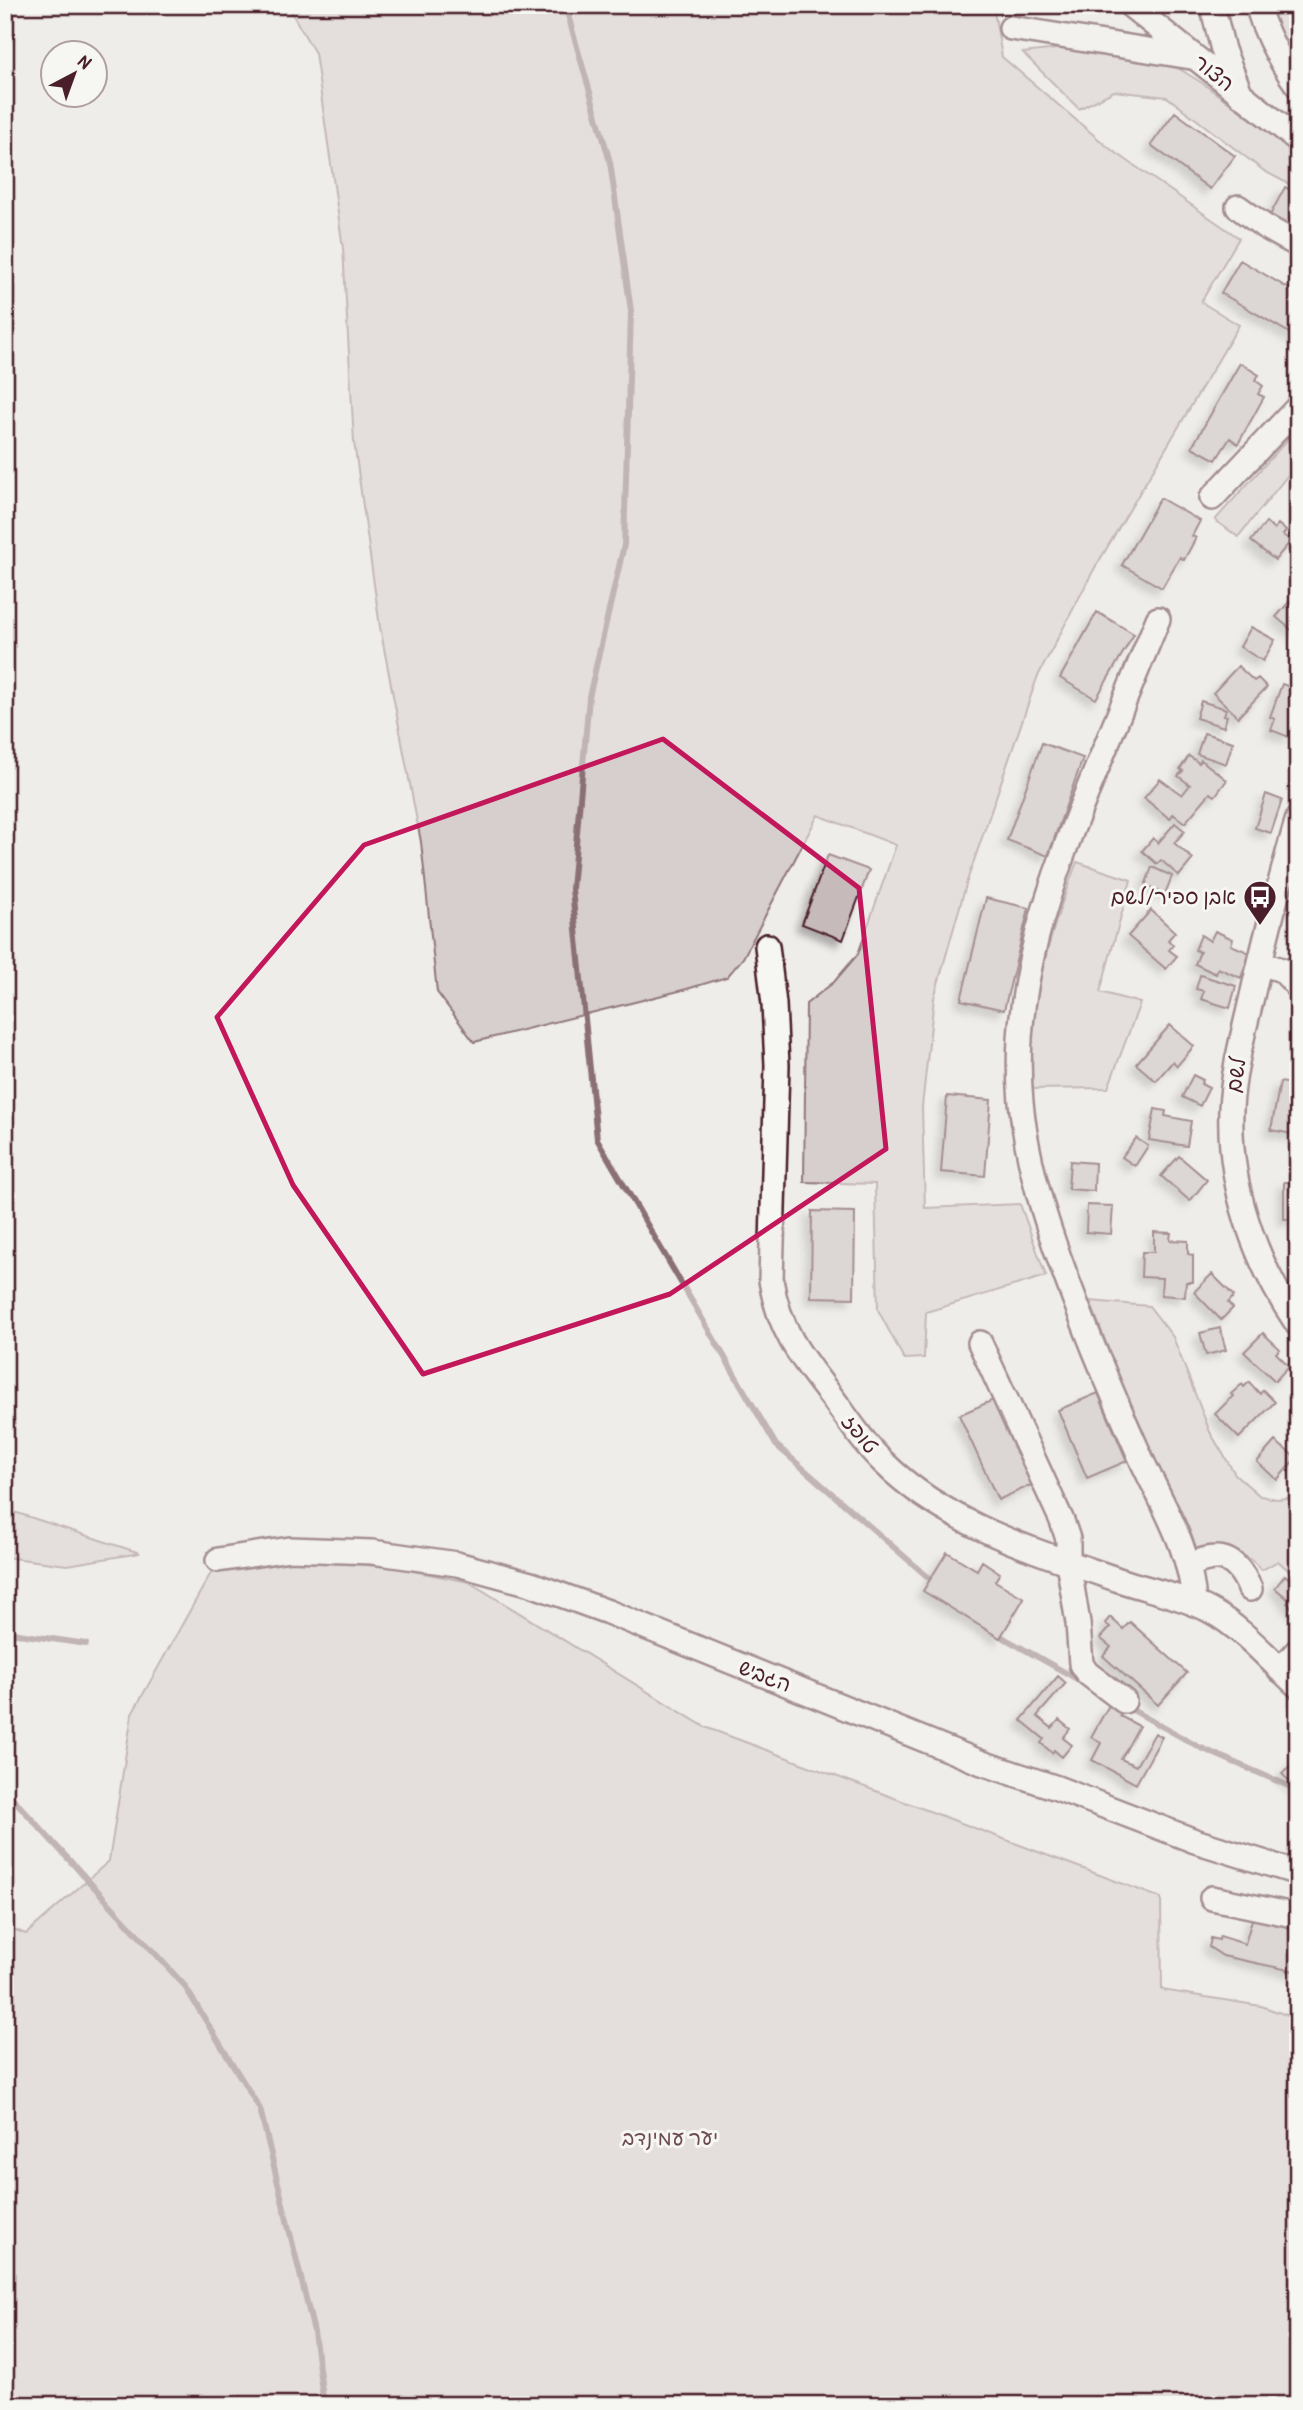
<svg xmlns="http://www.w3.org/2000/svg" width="1303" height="2410" font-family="'Patrick Hand','Playpen Sans Hebrew',sans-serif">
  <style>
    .green { fill: #d7cfce; stroke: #90777c; stroke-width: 2 }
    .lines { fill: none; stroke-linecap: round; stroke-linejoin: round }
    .stream { stroke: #8a6f74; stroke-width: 6 }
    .building { fill: #c6babb; stroke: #4a1f2b; stroke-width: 2; filter: url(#shadow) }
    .minor-casing { stroke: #4a1f2b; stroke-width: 28 }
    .minor { stroke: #f6f6f2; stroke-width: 23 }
    .marked { fill: none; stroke: #c2185b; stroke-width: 5; stroke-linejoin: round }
    .labels { text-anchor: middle; stroke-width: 6; stroke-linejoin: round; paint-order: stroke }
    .street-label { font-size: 21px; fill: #4a1f2b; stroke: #f6f6f2 }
    .poi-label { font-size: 21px; fill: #4a1f2b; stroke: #f6f6f2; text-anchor: end }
    .park-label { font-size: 21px; fill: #6d4b54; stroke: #f6f6f2 }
  </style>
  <defs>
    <filter id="shadow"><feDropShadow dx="-6" dy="6" stdDeviation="3.5" flood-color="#0004"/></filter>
  </defs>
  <rect width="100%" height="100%" fill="#efedea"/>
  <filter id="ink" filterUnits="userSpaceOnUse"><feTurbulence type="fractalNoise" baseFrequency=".0143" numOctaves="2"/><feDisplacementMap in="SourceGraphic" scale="14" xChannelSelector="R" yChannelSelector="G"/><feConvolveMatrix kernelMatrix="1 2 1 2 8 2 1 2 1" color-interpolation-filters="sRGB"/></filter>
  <g filter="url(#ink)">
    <path class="green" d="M287,5H993L1002,57L1109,148L1239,238L1201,302L1239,325L1092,573L1037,678L967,881L934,998L922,1107L925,1208L1020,1204L1046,1276L926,1312L924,1358L904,1359L878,1310L875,1184L804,1182L806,1004L834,982L858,954L896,845L818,815L743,958L727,977L687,989L474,1042L437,992L421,842L380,627L354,442L343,248L315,53Z
      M1263,5H1298V76Z
      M1065,48L1173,65L1202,83L1298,153V189L1264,171L1167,97L1114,91L1079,109L1023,53Z
      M1298,428V473L1292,470L1238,537L1215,520Z
      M1077,862L1131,880L1100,992L1140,1003L1108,1088L1030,1089C1028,1009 1048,936 1077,862Z
      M1090,1301L1149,1306L1173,1337L1210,1432L1235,1474L1260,1496L1277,1499L1298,1497V1579L1278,1561L1262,1570C1241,1548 1225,1546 1196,1549L1129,1402Z
      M5,1509L140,1553L67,1565L5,1557Z
      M304,1559L397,1568L469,1582L705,1727L1161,1898L1162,1990L1261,2006L1298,2019V2405H5V1926L26,1934L109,1861L132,1714L211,1573Z"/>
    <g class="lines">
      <path class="stream" d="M565,5L610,162L631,311L624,545L589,697L572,889L597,1139L776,1445L936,1584
        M5,1632L86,1644
        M995,1633L1084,1683
        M1127,1707L1199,1747L1298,1790
        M5,1790L184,1985L260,2109L314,2332L324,2405"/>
    </g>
    <path class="building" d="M1175,112L1235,156L1210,189L1151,145Z
      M1285,187L1298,194V233L1269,217Z
      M1240,260L1298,294V338L1221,293Z
      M1240,363L1259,375L1255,380L1263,386L1258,394L1264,397L1238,444L1230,438L1216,460L1192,447Z
      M1160,498L1200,521L1192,536L1196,538L1184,560L1180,557L1162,588L1122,565Z
      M1266,522L1274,529L1278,524L1286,531L1283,535L1291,541L1275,560L1251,541Z
      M1298,597V631L1295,633L1276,617L1289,602L1291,604Z
      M1097,612L1134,634L1096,699L1060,678Z
      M1251,627L1275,640L1263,661L1240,647Z
      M1238,666L1254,681L1258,678L1267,687L1238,717L1213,693Z
      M1282,684L1298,690V715L1289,737L1271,730L1275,719L1270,717Z
      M1201,701L1226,709L1224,715L1227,716L1224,727L1196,718Z
      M1204,733L1233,742L1226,764L1197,754Z
      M1042,743L1083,758L1048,856L1007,840Z
      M1189,756L1199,763L1201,760L1227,780L1215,796L1210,793L1185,823L1173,814L1170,819L1144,798L1160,779L1182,795L1190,785L1178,776L1183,771L1180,769Z
      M1266,794L1282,800L1271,833L1255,828Z
      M1175,823L1185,831L1174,843L1193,859L1179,876L1161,860L1157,864L1142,851L1153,838L1158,843Z
      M828,855L869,870L843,940L802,924Z
      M1152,867L1172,876L1165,894L1145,886Z
      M986,898L1029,908L1004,1010L961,1000Z
      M1151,910L1175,932L1168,940L1173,945L1169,950L1177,956L1166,969L1128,936Z
      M1215,931L1233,939L1231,945L1250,953L1241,978L1218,968L1216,974L1195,964L1200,952L1195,950L1201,935L1210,941Z
      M1200,975L1236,986L1230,1008L1201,999L1204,991L1196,989Z
      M1170,1025L1194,1046L1177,1066L1173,1061L1156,1081L1136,1064Z
      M1193,1075L1203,1080L1201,1084L1209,1088L1200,1106L1182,1097Z
      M1280,1082L1298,1085V1135L1271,1130Z
      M947,1096L991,1100L985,1176L941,1172Z
      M1155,1109L1166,1111L1165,1116L1191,1121L1187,1146L1149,1140Z
      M1136,1138L1148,1146L1135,1166L1122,1157Z
      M1179,1156L1207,1180L1190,1201L1161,1176Z
      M1070,1161L1095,1163L1094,1191L1068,1189Z
      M1298,1172V1219H1284V1182H1297Z
      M1087,1205L1113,1206L1111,1234L1086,1232Z
      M812,1211L855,1212L854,1298L811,1297Z
      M1154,1232L1171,1233L1170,1240L1188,1241V1254L1193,1255V1282H1186L1185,1297L1161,1295L1162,1278L1141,1277L1142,1252H1154Z
      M1212,1274L1234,1296L1228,1303L1233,1308L1221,1320L1194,1292Z
      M1220,1328L1226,1350L1206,1355L1200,1333Z
      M1263,1333L1280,1349L1276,1353L1289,1366L1275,1381L1244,1352Z
      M1249,1382L1260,1394L1263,1390L1275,1402L1239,1438L1215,1414L1233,1396L1231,1394L1242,1384L1244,1387Z
      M1098,1393L1127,1461L1087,1478L1058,1410Z
      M1000,1397L1038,1482L998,1500L959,1415Z
      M1275,1441L1296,1458L1277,1480L1257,1462Z
      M947,1552L977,1570L982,1561L1000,1573L995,1581L1024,1598L1000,1638L923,1591Z
      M1285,1575L1298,1586V1613L1287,1603L1289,1600L1275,1588Z
      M1110,1617L1123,1629L1130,1622L1187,1673L1158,1705L1103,1656L1111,1647L1100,1638L1110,1627L1105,1623Z
      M1058,1676L1066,1683L1037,1716L1052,1728L1059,1720L1070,1729L1063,1738L1072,1745L1062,1757L1054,1750L1052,1753L1041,1743L1044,1739L1021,1720Z
      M1109,1705L1122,1712L1120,1716L1139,1726L1121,1759L1136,1766L1155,1733L1162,1737L1136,1784L1092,1760L1101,1743L1091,1737Z
      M1298,1758V1789L1282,1774Z
      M1253,1916L1298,1923V1972L1223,1956L1209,1947L1211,1938L1219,1940L1220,1936L1245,1944Z"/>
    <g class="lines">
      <defs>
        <path id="minor" d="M1130,5L1298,140
          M1212,5L1223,50L1241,95
          M1257,5C1266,36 1279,60 1298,86
          M1011,28L1191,57
          M1238,207L1264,226L1298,245
          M1212,498L1298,407
          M1158,619C1137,671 1115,723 1094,775C1051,880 1010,987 1021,1102C1029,1187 1063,1271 1094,1349C1110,1388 1127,1427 1144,1465C1165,1509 1192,1554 1194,1604
          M1298,818C1282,873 1268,928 1255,983C1246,1025 1233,1067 1231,1109C1228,1186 1255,1262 1298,1325
          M767,946L774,1004L777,1065L771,1280C779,1332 803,1360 834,1400C850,1422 864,1444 884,1463C948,1526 1036,1551 1119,1580C1148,1590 1182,1596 1209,1610C1243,1628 1270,1661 1298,1686
          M1260,963L1282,970L1298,987
          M980,1343L1062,1521L1068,1539V1562L1078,1623L1081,1664L1087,1673L1124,1701
          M218,1560L290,1549L372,1552L457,1564L531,1584L608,1612L982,1763L1057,1788L1195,1841L1298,1873
          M1188,1566C1219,1551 1236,1556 1250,1589
          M1280,1670L1298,1650
          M1212,1898L1298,1916"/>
      </defs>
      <use href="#minor" class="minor-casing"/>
      <use href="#minor" class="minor"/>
    </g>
  </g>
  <path d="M0 0H1303V2410H0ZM663,739L859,888L886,1149L670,1294L423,1374L293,1185L217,1017L364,845Z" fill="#efedea" fill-opacity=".55" fill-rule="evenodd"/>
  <path class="marked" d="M663,739L859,888L886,1149L670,1294L423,1374L293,1185L217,1017L364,845Z"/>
  <defs>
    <symbol id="bus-pin" viewBox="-11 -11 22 30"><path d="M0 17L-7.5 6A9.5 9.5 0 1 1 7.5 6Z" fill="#4a1f2b" stroke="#f6f6f2"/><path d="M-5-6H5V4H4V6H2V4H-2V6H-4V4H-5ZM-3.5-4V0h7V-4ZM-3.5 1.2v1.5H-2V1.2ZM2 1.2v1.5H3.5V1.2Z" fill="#fff"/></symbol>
  </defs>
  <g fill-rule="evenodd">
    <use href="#bus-pin" x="1241" y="878" width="38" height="52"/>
  </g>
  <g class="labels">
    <g class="street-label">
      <text transform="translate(1214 73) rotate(39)" y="7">הצור</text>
      <text transform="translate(1236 1075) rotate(-81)" y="7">לשם</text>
      <text transform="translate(860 1434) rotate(51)" y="7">טופז</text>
      <text transform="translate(765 1676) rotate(21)" y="7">הגביש</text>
    </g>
    <g class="poi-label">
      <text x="1236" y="904">אבן ספיר/לשם</text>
    </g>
    <g class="park-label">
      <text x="670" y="2145">יער עמינדב</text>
    </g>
  </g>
  <rect width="1303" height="2410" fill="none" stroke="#f6f6f2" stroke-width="28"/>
  <rect x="14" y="14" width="1275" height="2382" fill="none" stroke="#4a1f2b" stroke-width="2.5" filter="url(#ink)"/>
  <g transform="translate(74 74) rotate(41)"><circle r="33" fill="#f6f6f2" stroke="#b1a0a2" stroke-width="2"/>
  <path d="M0-5L12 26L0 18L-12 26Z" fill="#4a1f2b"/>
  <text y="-10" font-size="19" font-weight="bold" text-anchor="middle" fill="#4a1f2b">N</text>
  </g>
</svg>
